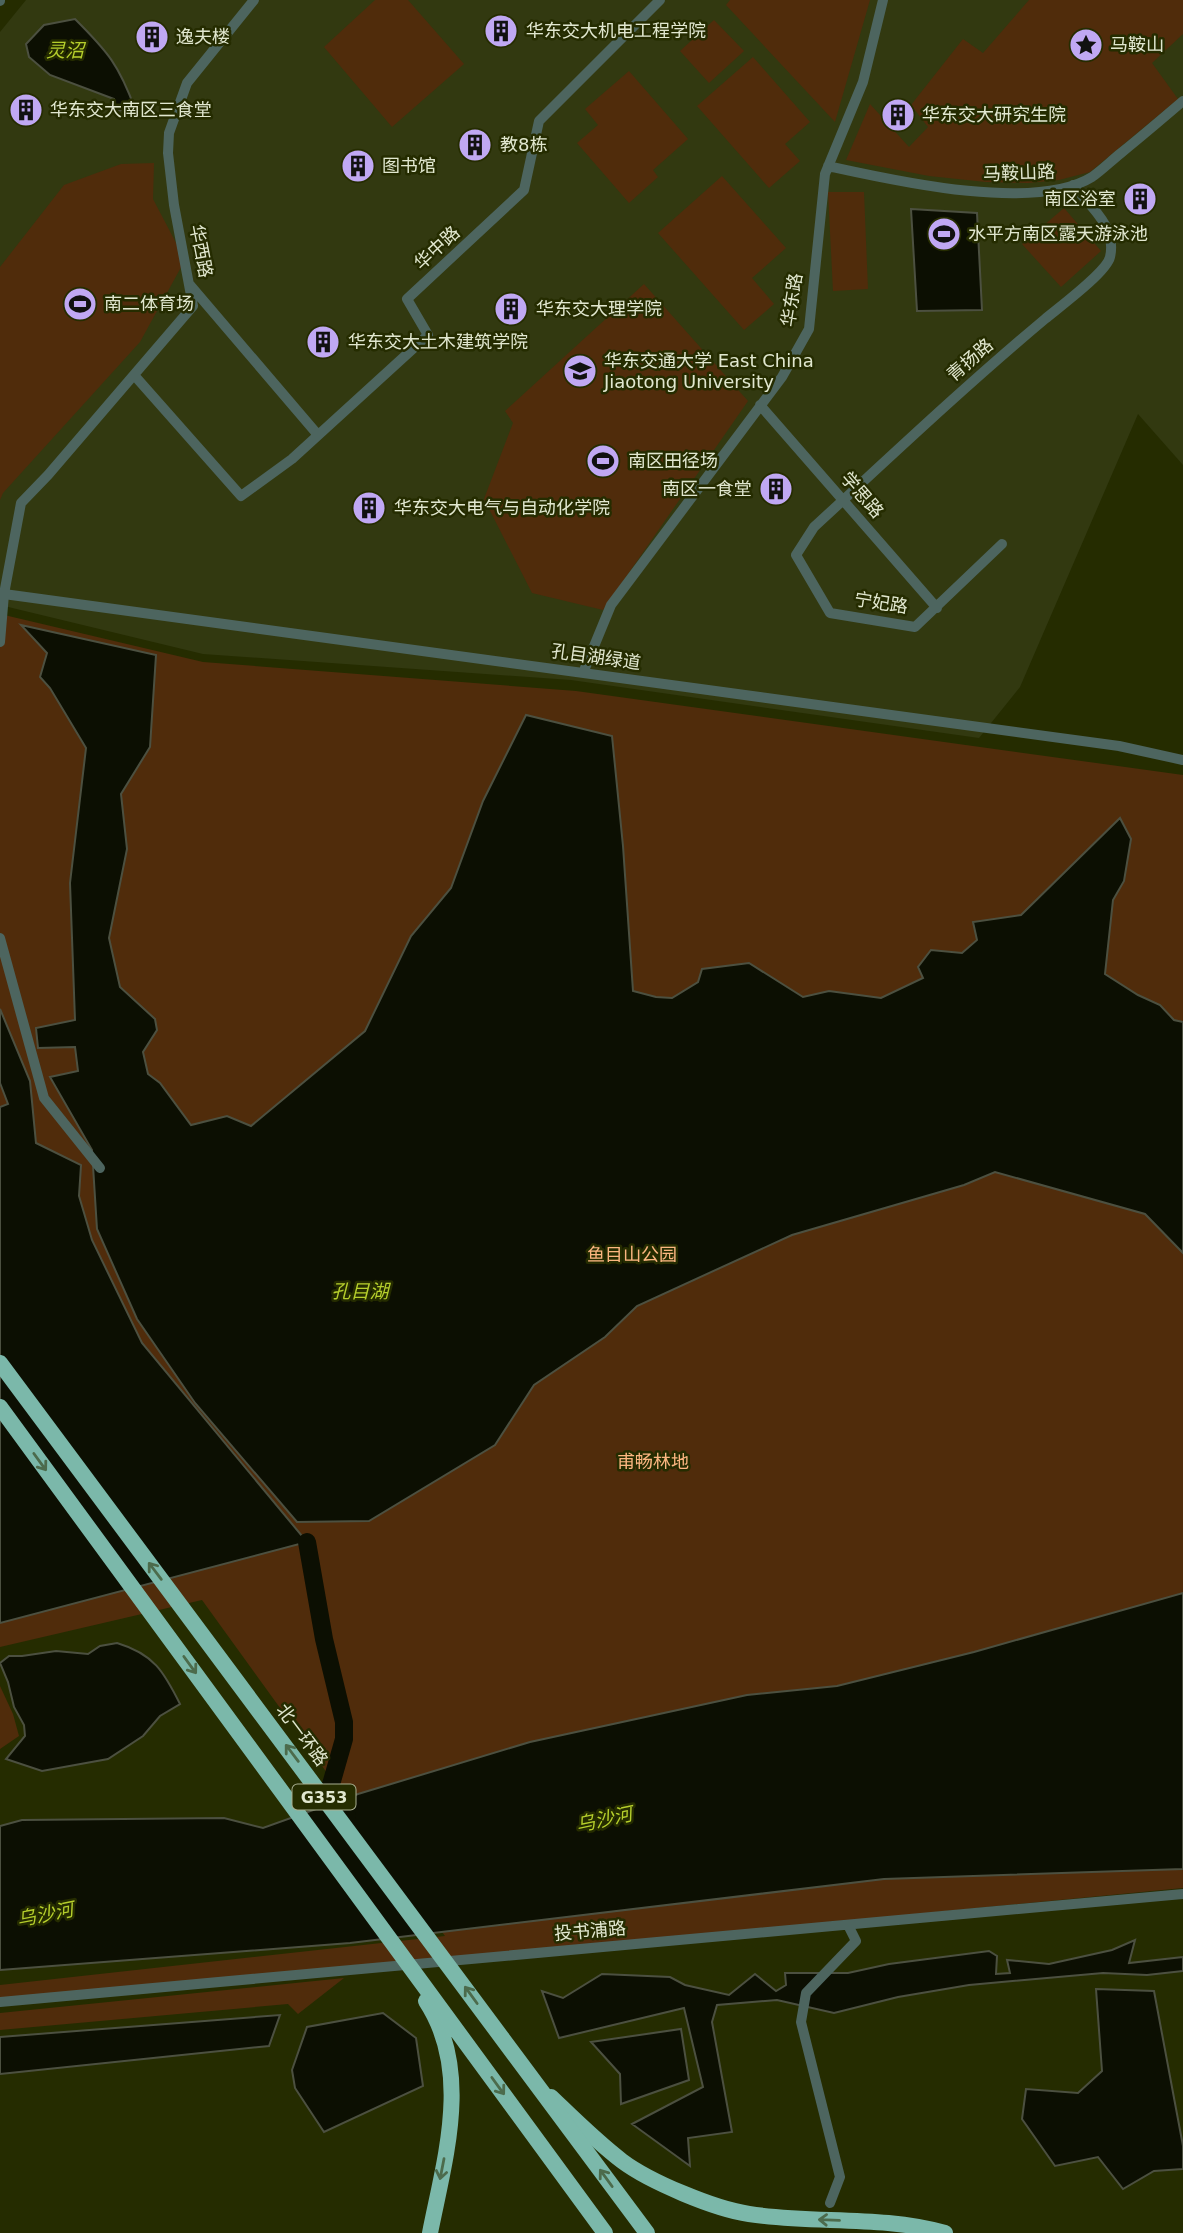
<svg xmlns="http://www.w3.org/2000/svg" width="1183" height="2233" font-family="'DejaVu Sans','Noto Sans SC',sans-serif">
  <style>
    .built { fill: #323910 }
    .green { fill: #502c0b }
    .water { fill: #0c0f02; stroke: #4c5040; stroke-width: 2 }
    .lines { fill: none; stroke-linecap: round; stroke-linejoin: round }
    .river { stroke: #0c0f02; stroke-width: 18 }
    .minor { stroke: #4d655f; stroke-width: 10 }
    .highway { stroke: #7bb8aa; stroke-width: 16 }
    .highway-bridge { stroke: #7bb8aa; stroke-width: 16 }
    .oneway { stroke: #4c6b4c }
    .labels { text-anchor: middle; stroke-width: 5; stroke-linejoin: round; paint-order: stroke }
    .shield { fill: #252c00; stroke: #a9af91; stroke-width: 2 }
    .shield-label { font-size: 16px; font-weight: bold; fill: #e1e7cf }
    .poi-label { font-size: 18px; fill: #e1e7cf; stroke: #252c00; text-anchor: start }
    .street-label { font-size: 18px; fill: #e1e7cf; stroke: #252c00 }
    .park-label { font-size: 18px; fill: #fbb680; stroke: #252c00 }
    .water-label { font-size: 19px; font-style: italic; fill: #b6cf2c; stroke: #252c00 }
  </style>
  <rect width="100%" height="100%" fill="#252c00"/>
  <path class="built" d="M26,0H1183V465L1138,414L1020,687L979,738L571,680L203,654L0,605V32Z"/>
  <path class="green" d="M375,0H408L464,64L392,127L324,47Z
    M730,0H870L835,122L726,5Z
    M1029,0H1183V34L1152,63L1178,99L1090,172L1059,180L1028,183L986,182L929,176L846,160L870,104L909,147L928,127L911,105L963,39L983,53Z
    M714,20L744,51L709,83L680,51Z
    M753,57L810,122L785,144L800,161L769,188L697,106Z
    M629,71L688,139L653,170L658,177L629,203L577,143L598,125L585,109Z
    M154,163L153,199L185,260L140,342L3,493L0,500V267L64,185L121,164Z
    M722,176L786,248L752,278L774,304L744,330L658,233Z
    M828,192H864L868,289L833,291Z
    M1064,208L1101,251L1061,287L1022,244Z
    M644,284L748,401L603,610L532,593L484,499L513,423L505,411Z
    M0,614L203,662L576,691L1183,775V1888L0,2003V1985L445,1936L202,1600L0,1647Z
    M0,1686L13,1714L19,1736L0,1749Z
    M344,1978L298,2014L288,2004L0,2030V2013Z"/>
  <path class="water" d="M75,19C108,52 119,65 135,109L114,111V99L50,75L29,57L26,44L44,25Z
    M911,209L977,213L982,310L917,311Z
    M21,625L156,655L150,747L121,794L127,849L109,938L120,987L155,1019L157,1030L143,1052L148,1074L160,1083L191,1125L227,1116L251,1126L365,1031L411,936L451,888L483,801L526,715L612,736L623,846L633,991L656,997L672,998L698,982L702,969L749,963L803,997L829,991L881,998L923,978L918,967L931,950L962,953L977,940L973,922L1021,915L1120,818L1131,839L1124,881L1113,900L1105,974L1138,995L1160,1005L1174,1020L1183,1022V1253L1145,1214L995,1172L964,1185L792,1235L637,1306L605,1337L534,1385L495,1445L369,1521L297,1522L195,1403L137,1319L97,1229L92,1150L50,1077L78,1071L75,1047L38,1048L36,1028L75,1020L70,883L86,748L50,688L40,677L47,653Z
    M0,1009L30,1081L36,1143L81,1165L79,1196L92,1240L142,1343L307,1542L0,1623V1107L8,1104L0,1083Z
    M1183,1593V1869L884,1879L350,1943L0,1970V1826L22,1820L224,1818L263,1828L358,1794L530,1742L747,1695L837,1686L974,1652Z
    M117,1643C154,1654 164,1672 180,1704L160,1716L143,1736L108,1759L42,1771L6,1759L25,1736L24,1725L14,1707L8,1682L0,1663L9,1656H22L56,1651L88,1654L100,1646Z
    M1135,1940L1129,1963L1183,1957V1971L1147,1975L1103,1973L969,1985L898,1997L834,2013L777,2000L717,2005L712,2022L732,2132L688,2138L690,2166L632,2124L703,2087L684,2008L559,2038L542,1991L563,1998L602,1974L670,1977L685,1985L729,1995L755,1974L776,1991L786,1985L785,1973H848L889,1964L989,1951L997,1956L996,1974L1010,1973L1007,1960L1049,1964L1112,1950Z
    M1096,1989L1154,1991L1183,2146V2169L1154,2171L1123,2189L1098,2157L1055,2166L1022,2119L1026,2089L1078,2093L1102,2071Z
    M383,2013L416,2038L423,2086L324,2132L295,2088L292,2070L307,2027Z
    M280,2015L269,2046L0,2074V2037Z
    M681,2029L689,2080L621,2104L620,2074L591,2042Z"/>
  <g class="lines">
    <path class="river" d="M307,1542L324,1639L344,1722V1739L330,1788L347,1816"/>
    <path class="minor" d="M0,1V0
      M828,166C892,180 1034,213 1092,177C1102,170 1111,161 1121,153C1142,136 1162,119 1183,101
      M190,285L318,435
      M134,375L241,496L292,459L428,335L407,299L524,190L539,121L660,0
      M760,405L937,608
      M1002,544L915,627L830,613L796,555L814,527C890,457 965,386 1045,319C1058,308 1107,272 1110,257C1117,227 1091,207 1073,185
      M4,594L1119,746L1183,760
      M0,642L4,594L21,503L48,475L193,306L174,205L168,153L169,133L187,83L254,0
      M583,673L611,605L782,377L809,329L825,174L863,82L883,0
      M0,938L44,1098L100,1168
      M0,2002L1183,1894
      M830,2203L840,2177L801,2022L806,1993L856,1941L848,1925"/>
    <path class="highway" d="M551,2097C574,2119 597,2142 622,2161C650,2182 715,2209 749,2214C814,2224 882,2215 945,2233"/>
    <path class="highway-bridge" d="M0,1363L647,2233
      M0,1407L605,2233
      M426,2001C472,2071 445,2157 430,2233"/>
  </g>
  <defs><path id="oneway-shaft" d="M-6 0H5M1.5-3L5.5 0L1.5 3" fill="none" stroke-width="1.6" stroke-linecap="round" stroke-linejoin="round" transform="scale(1.75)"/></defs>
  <g class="oneway">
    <use href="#oneway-shaft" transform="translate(40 1462) rotate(54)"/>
    <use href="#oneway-shaft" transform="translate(155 1571) rotate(-127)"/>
    <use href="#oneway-shaft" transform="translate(190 1665) rotate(54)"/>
    <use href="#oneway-shaft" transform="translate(292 1753) rotate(-127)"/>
    <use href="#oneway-shaft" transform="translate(471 1995) rotate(-126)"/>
    <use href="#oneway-shaft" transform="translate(498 2086) rotate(54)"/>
    <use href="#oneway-shaft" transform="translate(442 2169) rotate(101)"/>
    <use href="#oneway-shaft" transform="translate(606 2178) rotate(-126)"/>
    <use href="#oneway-shaft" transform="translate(829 2220) rotate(-178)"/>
  </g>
  <defs>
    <symbol id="building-disc" viewBox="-11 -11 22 22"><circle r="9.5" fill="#c0a8f3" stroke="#252c00"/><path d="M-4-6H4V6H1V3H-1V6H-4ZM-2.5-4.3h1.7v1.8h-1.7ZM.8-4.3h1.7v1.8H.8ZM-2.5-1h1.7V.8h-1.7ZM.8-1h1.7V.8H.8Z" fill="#111"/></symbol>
    <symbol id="sight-disc" viewBox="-11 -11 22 22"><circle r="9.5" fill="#c0a8f3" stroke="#252c00"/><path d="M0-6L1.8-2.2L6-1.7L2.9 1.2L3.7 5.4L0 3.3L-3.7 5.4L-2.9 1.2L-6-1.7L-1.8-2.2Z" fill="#111"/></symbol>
    <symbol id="stadium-disc" viewBox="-11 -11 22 22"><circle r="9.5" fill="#c0a8f3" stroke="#252c00"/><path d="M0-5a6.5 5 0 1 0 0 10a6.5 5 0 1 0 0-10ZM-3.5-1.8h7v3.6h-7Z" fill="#111"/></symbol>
    <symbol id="university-disc" viewBox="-11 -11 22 22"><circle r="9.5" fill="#c0a8f3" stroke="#252c00"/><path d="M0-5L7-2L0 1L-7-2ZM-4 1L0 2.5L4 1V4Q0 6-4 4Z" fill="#111"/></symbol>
  </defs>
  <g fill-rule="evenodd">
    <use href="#building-disc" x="482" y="12" width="38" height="38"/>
    <use href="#building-disc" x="133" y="18" width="38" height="38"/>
    <use href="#sight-disc" x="1067" y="26" width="38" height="38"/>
    <use href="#building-disc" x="7" y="91" width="38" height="38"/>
    <use href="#building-disc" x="879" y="96" width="38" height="38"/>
    <use href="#building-disc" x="456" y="126" width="38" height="38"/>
    <use href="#building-disc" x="339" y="147" width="38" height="38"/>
    <use href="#building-disc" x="1121" y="180" width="38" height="38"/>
    <use href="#stadium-disc" x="925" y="215" width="38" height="38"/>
    <use href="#stadium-disc" x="61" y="285" width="38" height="38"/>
    <use href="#building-disc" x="492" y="290" width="38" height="38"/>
    <use href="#building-disc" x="304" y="323" width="38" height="38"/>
    <use href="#university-disc" x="561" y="352" width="38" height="38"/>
    <use href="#stadium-disc" x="584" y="442" width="38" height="38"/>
    <use href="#building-disc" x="757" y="470" width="38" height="38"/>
    <use href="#building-disc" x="350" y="489" width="38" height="38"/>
  </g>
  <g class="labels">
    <rect class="shield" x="292.5" y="1784.5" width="63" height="25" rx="5"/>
    <g class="shield-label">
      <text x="324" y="1803">G353</text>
    </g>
    <g class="poi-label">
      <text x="526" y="37">华东交大机电工程学院</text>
      <text x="176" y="43">逸夫楼</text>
      <text x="1110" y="51">马鞍山</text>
      <text x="50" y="116">华东交大南区三食堂</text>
      <text x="922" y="121">华东交大研究生院</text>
      <text x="500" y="151">教8栋</text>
      <text x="382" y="172">图书馆</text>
      <text x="1116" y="205" text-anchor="end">南区浴室</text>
      <text x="968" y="240">水平方南区露天游泳池</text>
      <text x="104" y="310">南二体育场</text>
      <text x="536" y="315">华东交大理学院</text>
      <text x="348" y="348">华东交大土木建筑学院</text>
      <text x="604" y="367">华东交通大学 East China<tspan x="604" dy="21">Jiaotong University</tspan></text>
      <text x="628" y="467">南区田径场</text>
      <text x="752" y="495" text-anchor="end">南区一食堂</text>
      <text x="394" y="514">华东交大电气与自动化学院</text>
    </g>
    <g class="street-label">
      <text transform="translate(1019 173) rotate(-2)" y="6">马鞍山路</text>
      <text transform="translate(437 248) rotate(-43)" y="6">华中路</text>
      <text transform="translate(201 251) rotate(79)" y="6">华西路</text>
      <text transform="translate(792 300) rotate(-81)" y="6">华东路</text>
      <text transform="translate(970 360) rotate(-41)" y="6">青扬路</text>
      <text transform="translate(862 495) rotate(49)" y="6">学思路</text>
      <text transform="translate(881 603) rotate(9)" y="6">宁妃路</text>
      <text transform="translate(596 657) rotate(8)" y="6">孔目湖绿道</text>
      <text transform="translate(302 1735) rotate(53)" y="6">北一环路</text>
      <text transform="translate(590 1931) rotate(-5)" y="6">投书浦路</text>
    </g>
    <g class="park-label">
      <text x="632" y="1261">鱼目山公园</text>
      <text x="653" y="1468">甫畅林地</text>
    </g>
    <g class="water-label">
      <text x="65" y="57">灵沼</text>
      <text x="360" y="1298">孔目湖</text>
      <text transform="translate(604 1819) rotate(-12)" y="7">乌沙河</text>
      <text transform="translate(45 1914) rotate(-11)" y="7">乌沙河</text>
    </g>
  </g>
</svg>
